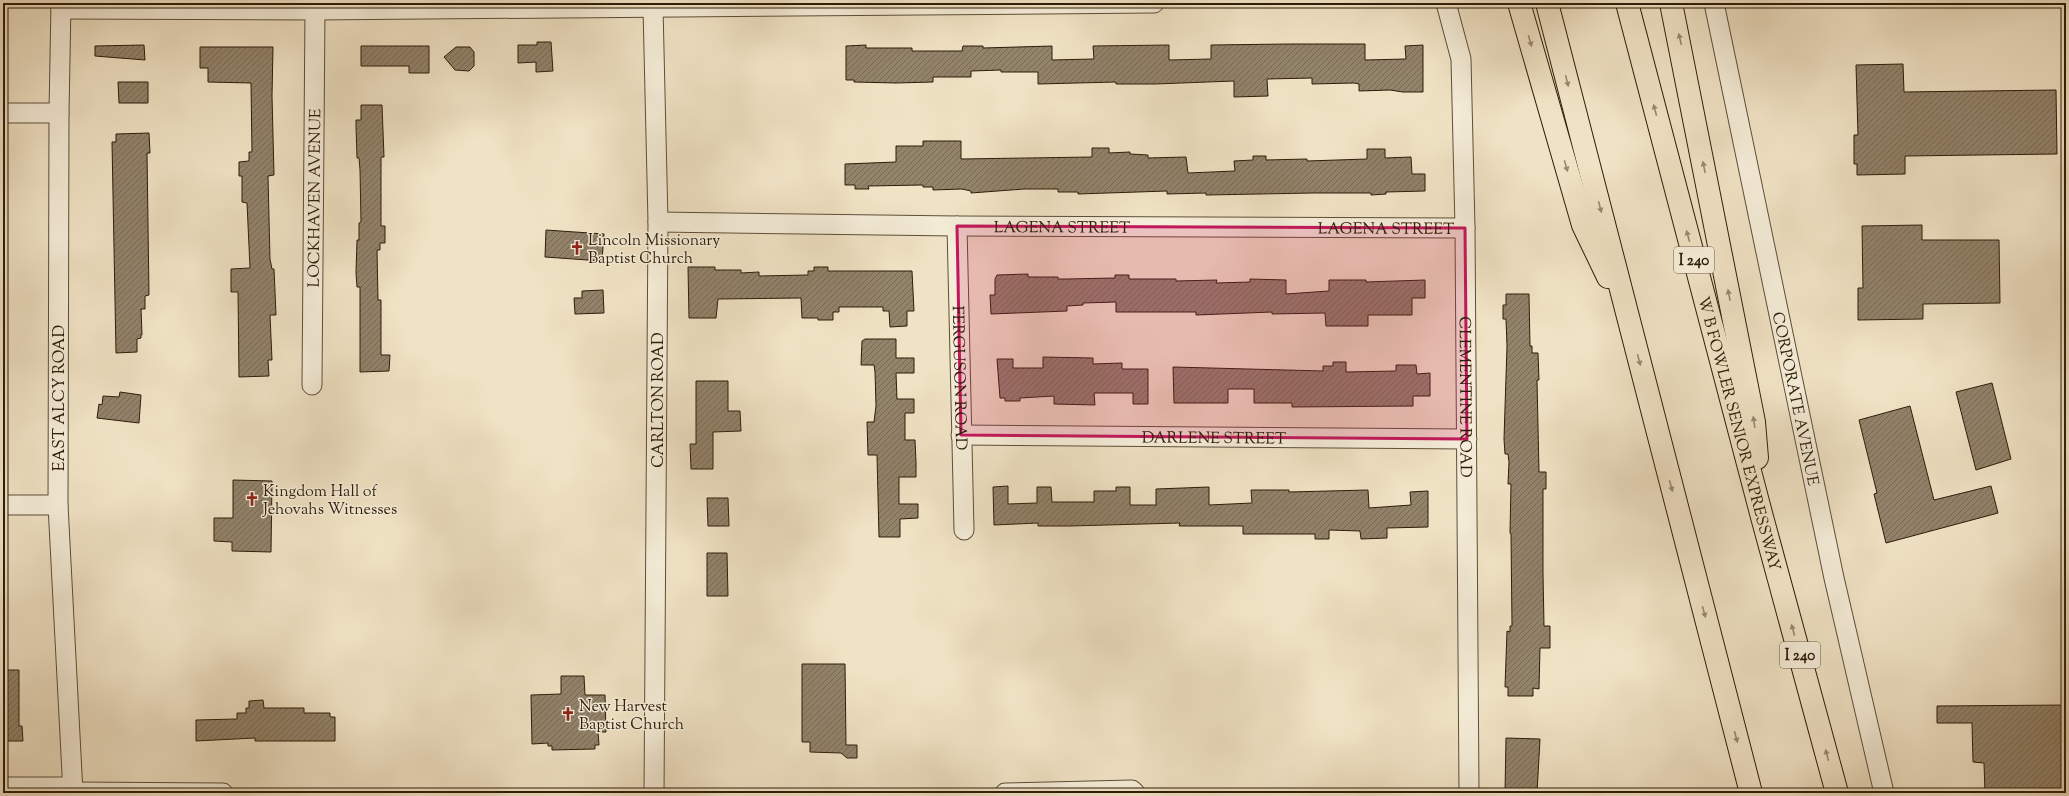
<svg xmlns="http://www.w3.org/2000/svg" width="2069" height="796" font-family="'Sorts Mill Goudy',serif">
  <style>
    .building { fill: url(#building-hatch); stroke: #2d1c09 }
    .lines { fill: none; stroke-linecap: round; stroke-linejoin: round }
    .minor-casing { stroke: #5e4e38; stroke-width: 21 }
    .highway-casing { stroke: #2d1c09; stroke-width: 24 }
    .minor { stroke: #f5edd9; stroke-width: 19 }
    .highway { stroke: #f0e3c5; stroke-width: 22 }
    .oneway { fill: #988970 }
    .marked { fill: #c2185b; fill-opacity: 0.2; stroke: #c2185b; stroke-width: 3; stroke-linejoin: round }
    .labels { text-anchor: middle; stroke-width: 3; stroke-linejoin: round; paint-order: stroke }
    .shield { fill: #f5edd9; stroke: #695b47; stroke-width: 1 }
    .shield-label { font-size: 15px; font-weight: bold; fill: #2d1c09 }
    .street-label { font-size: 16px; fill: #2d1c09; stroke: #f5edd9 }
    .poi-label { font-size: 16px; fill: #2d1c09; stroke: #f5edd9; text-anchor: start }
  </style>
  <defs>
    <pattern id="building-hatch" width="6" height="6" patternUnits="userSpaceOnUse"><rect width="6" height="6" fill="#92836b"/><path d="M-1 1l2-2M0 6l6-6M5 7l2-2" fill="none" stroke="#786a56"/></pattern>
  </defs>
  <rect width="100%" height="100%" fill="#f0e3c5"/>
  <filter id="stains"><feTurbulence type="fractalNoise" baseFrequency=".005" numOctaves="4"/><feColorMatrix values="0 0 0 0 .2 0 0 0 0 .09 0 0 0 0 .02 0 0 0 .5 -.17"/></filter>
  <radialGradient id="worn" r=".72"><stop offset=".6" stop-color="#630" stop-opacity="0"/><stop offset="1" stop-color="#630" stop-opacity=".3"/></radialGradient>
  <path class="building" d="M537,42H551L553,71L536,72V62L518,63V45H537Z
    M1289,44H1365V60L1406,59L1405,46L1423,45V92H1403L1390,90L1359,91V84L1354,83L1312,84V78L1267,79L1268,96L1234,97V81L1155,84H1116V82L1038,84V72H1001V70L971,71V77H933V82L896,83L854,82V80H846V46L866,45V48H912V51H962L963,46H983V48L1052,46V60L1094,59L1093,46L1169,45V60L1211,59V45Z
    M144,45L145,60L95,56V46Z
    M361,46H429V73H409V66H361Z
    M200,47H273L272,96L274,175L268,176L270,259L272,269H274L276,315H270L272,360H268L269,376L239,377L238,292H231V269L250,268L247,203L242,202V176H239V162L249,161V152H252L251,83L208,82V68H200Z
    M456,47H470L474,52V66L469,71L455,70L444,57Z
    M1903,64L1904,92L2056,90L2057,154L1905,156V174L1857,175V164H1854V135H1858L1856,65Z
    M118,82H148V103H119Z
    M361,105H382L384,157H381V226H385V243H380V250H377L378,300H381V355H390L389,371L360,372V287H357L356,273L357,240H359V223L361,222L360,170L359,158H357L356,126V120H361Z
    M149,133L150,153H147L149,295L145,296V309H141L142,335H141V338L137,339V352L116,353L112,142H116V134Z
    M923,141H961V159L1092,157V148H1109V153L1130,152V154L1148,155V158L1186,157L1188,173L1235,171L1234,161L1253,160V156H1266V160L1307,159V161L1367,159V149H1385V158L1411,157L1412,174H1425V191L1386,192V194L1371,195V193H1313L1206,195V193L1167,194V191L1078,194V192H1058V189H1024L971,193V191L962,189L933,190V187H923V185L868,186L869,189H855V185H845V164L896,162V146H923Z
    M1922,225V240H1999L2000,303L1923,304V319L1858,320V288H1863L1862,226Z
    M546,230L604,234L602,261L545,257Z
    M688,267H715V270H741V273L759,272V276L808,275V271H814V267H828V271H912L914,311H907V326L890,327L889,311H883V307H839V312H833V320H818V318H802L801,298L718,299L716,318H689Z
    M1028,274V277H1058V279H1067L1115,278V275H1129V279H1176V281L1217,280L1216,283L1250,282V279L1286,280V294L1329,291V280H1366V282L1425,280V298H1412V315H1368V326H1326L1325,313L1272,314V312L1196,315V312H1116V302L1083,303V305L1067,306V311L991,314L990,295H995V279L997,275Z
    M603,290L604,313L575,314L574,298H582V291Z
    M1506,294H1529L1530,346H1532V353H1538L1539,380H1537L1539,472H1546V489H1543V573L1544,626H1550V648H1540L1539,689L1533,688V696H1508V687H1505L1507,631L1510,632V626H1512L1511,534L1510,533L1511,484H1508L1509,462L1508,454H1505L1504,439L1507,346L1506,319H1503V305H1506Z
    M865,339H896V358H914V373H896L897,399H914V413H905V440H915L916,462V477H899V504H918V518L900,519V537H879L877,455H868L867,422H874L876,406L875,372L874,365H861L862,341Z
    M1043,357L1093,358V364L1122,363V369H1148V404H1133V393H1094L1095,405L1054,404V396L1020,398V401H1005V398H1000L997,359H1013V368H1043Z
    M1333,362H1346V372L1396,371V365H1416L1417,374L1430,373V396H1413V406L1292,407V403H1254V389H1228V403H1174L1173,367L1323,371V366H1333Z
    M696,381H728V411H740L741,431L713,432V469H691L690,444H696Z
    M1992,383L2011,459L1976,470L1956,392Z
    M120,392L141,395L139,423L97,418L99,404L102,405L103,396L119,397Z
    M1910,406L1934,500L1991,486L1998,513L1886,543L1874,494L1877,493L1859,420Z
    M233,480L272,481L271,552L232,551V542L214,541V518H233Z
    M1008,486V504L1037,503V487H1051L1052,502H1094V491H1116V487H1130V505H1156V489L1209,487V505L1252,503L1251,490H1289V492L1368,490L1369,508L1411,505L1410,492L1428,491V527L1387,528V538L1361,539L1360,531L1329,530V539H1315V534H1243V526H1179L1180,523L1070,526H1038V523L994,525L993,487Z
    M707,498H728L729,526H708Z
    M707,553H727L728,596H707Z
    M802,664H845L846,745H857V758H847L841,753L810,752V742H802Z
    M3,670H19V726H22L23,741H3Z
    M561,676H584L585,695H605L606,732H598L599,745H595V749L552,750V746H548V743L532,744L531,695L561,694Z
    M263,700L264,708H304V713H330V717H335V741H255V738L196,741V720L237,719V713H246V708H249V701Z
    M2066,705V793H1985L1984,763L1973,762L1972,723H1937V706Z
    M1506,738L1540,739L1537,793H1505Z"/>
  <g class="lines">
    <defs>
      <g id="minor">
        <path d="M61,3L59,113L58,505L73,793"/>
        <path id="s1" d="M1446,3L1461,59L1465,228L1469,793"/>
        <path id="s2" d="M1714,3L1834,578L1884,793"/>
        <path d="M653,7L658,222L654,793"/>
        <path d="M61,9L315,10L1154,3"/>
        <path d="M3,113H59"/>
        <path id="s3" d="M658,222L957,226L1465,228"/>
        <path id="s4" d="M957,226L964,530"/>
        <path id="s5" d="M312,385L315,10"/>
        <path id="s6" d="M961,435L1467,439"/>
        <path d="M3,505H58"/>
        <path d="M3,787H73"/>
        <path d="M73,792L223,793"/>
        <path d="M1005,793L1132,790L1135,793"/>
      </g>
      <g id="highway">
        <path d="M1519,3L1583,225L1608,277"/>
        <path d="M1547,3L1751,793"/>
        <path id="s7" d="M1627,3L1762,517L1837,793"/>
        <path d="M1671,3L1754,422L1757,458"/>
      </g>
    </defs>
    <use href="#minor" class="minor-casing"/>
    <use href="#highway" class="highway-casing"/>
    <use href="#minor" class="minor"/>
    <use href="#highway" class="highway"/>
  </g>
  <defs><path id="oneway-solid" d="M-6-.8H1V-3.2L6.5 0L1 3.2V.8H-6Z"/></defs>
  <g class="oneway">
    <use href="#oneway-solid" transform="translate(1680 39) rotate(-103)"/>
    <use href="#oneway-solid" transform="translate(1530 41) rotate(74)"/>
    <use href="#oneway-solid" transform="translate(1567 81) rotate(76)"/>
    <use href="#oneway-solid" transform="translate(1655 110) rotate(-105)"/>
    <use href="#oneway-solid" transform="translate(1566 166) rotate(74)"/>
    <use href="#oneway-solid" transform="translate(1704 167) rotate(-101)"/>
    <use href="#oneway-solid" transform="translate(1600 207) rotate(76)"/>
    <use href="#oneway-solid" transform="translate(1688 236) rotate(-105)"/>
    <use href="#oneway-solid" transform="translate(1729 295) rotate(-101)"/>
    <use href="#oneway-solid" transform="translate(1639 360) rotate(75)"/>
    <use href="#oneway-solid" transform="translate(1754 422) rotate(-98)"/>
    <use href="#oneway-solid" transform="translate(1671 486) rotate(75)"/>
    <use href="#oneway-solid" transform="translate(1704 612) rotate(75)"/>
    <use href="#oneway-solid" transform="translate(1793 630) rotate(-105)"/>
    <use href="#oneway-solid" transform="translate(1736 737) rotate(75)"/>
    <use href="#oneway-solid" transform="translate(1827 755) rotate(-105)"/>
  </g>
  <path class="marked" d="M957,226L1465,228L1467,439L961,435Z"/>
  <defs>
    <symbol id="church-bare" viewBox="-9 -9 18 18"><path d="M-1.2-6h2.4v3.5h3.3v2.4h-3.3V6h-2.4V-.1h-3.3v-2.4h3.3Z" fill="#8f2418" stroke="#f5edd9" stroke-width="2.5" paint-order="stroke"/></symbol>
  </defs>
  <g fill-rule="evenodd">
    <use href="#church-bare" x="567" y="238" width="20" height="20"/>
    <use href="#church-bare" x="242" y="489" width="20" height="20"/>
    <use href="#church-bare" x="558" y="704" width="20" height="20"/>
  </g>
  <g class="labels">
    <g class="shield">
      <rect x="1674" y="247" width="40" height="26" rx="3"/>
      <rect x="1780" y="642" width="40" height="26" rx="3"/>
    </g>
    <g class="shield-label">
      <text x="1694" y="265">I 240</text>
      <text x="1800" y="660">I 240</text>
    </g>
    <g class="street-label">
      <text dy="6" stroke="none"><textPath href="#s5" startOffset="187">LOCKHAVEN AVENUE</textPath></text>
      <text dy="6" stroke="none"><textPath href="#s3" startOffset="404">LAGENA STREET</textPath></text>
      <text dy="6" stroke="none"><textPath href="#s3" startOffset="728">LAGENA STREET</textPath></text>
      <text dy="6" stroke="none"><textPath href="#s4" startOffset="152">FERGUSON ROAD</textPath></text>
      <text dy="6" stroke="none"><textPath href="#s1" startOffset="396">CLEMENTINE ROAD</textPath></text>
      <text transform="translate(58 398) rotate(-90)" y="6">EAST ALCY ROAD</text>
      <text dy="6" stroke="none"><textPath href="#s2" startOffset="404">CORPORATE AVENUE</textPath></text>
      <text transform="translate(657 400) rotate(-90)" y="6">CARLTON ROAD</text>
      <text dy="6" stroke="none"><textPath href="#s7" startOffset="445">W B FOWLER SENIOR EXPRESSWAY</textPath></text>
      <text dy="6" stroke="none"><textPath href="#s6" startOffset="253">DARLENE STREET</textPath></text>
    </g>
    <g class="poi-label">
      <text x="588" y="245">Lincoln Missionary<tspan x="588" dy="18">Baptist Church</tspan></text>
      <text x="263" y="496">Kingdom Hall of<tspan x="263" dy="18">Jehovahs Witnesses</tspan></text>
      <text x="579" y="711">New Harvest<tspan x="579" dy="18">Baptist Church</tspan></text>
    </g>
  </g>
  <rect width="2069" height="796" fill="none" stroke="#f0e3c5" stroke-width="16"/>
  <rect x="4" y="4" width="2061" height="788" fill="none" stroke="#2d1c09" stroke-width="2"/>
  <rect x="8" y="8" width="2053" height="780" fill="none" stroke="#2d1c09"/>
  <rect width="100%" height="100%" filter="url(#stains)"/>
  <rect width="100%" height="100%" fill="url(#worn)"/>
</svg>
